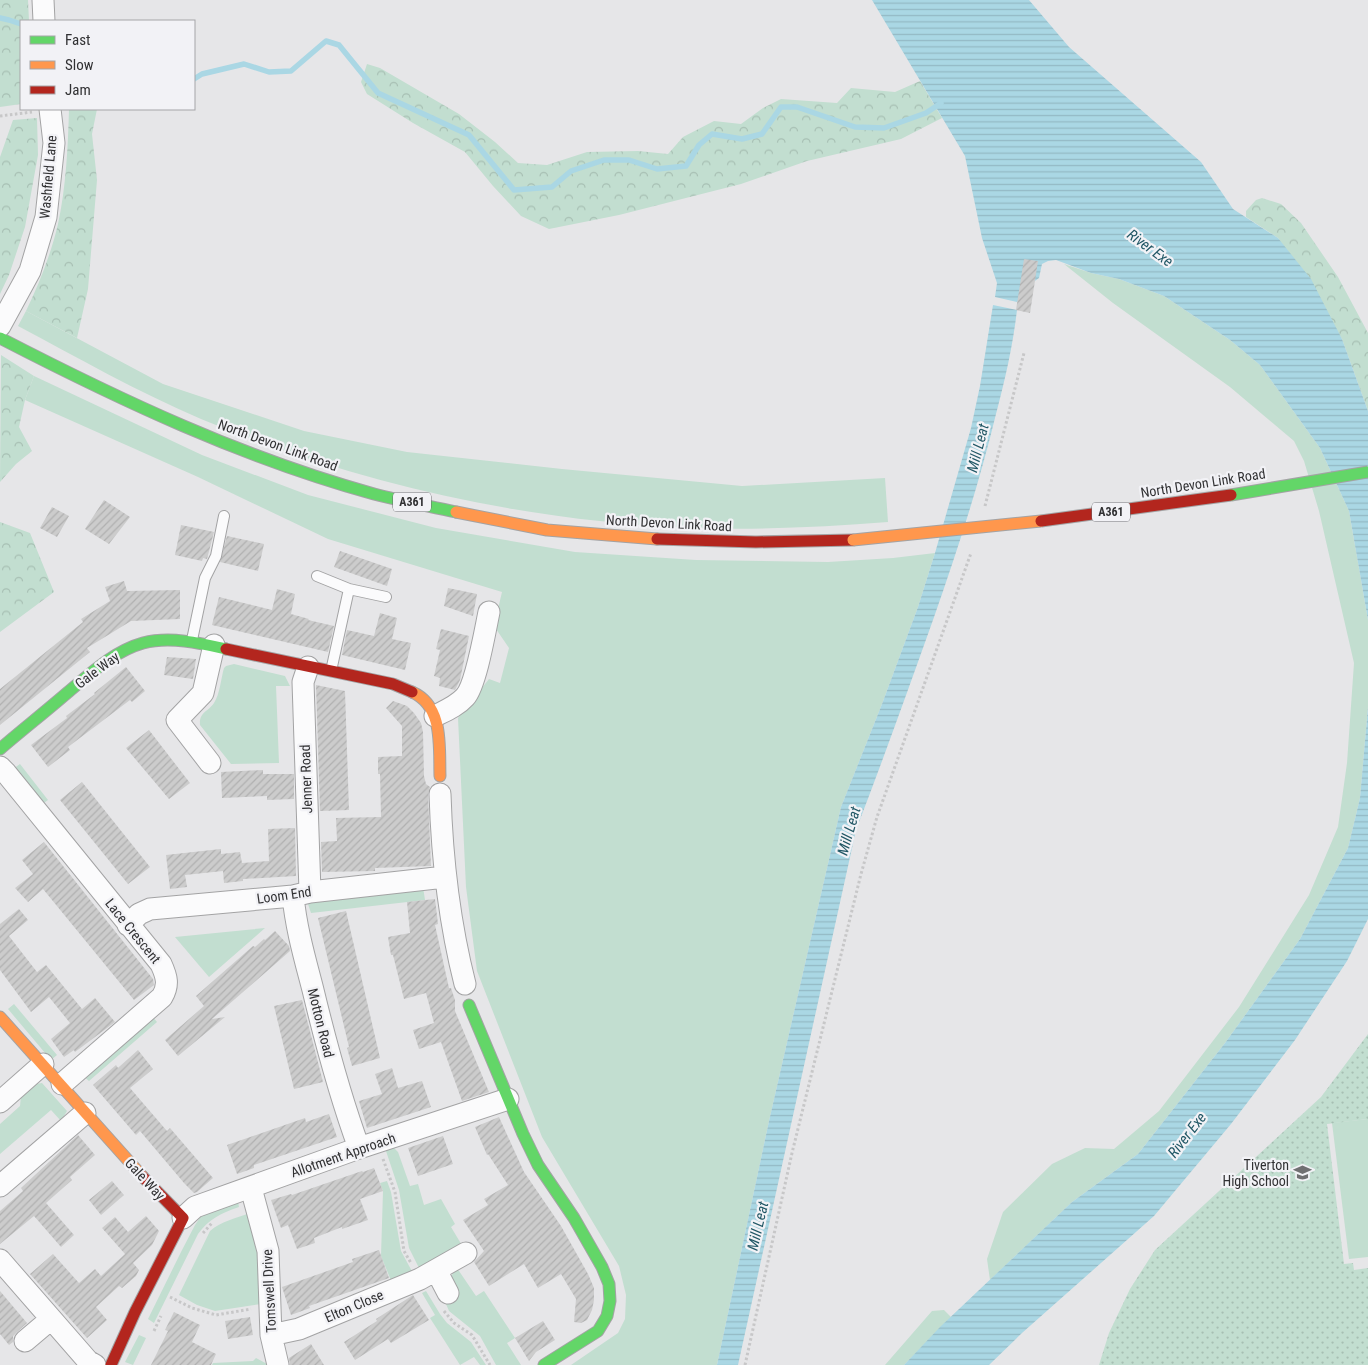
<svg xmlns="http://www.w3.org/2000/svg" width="1368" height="1365" font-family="'Roboto Condensed',sans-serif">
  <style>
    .grass { fill: #c2ded0 }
    .forest { fill: url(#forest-crowns) }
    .park { fill: url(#park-dots) }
    .water { fill: url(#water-rules) }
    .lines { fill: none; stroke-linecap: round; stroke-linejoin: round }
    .stream { stroke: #aad7e4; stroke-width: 5.5 }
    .building { fill: url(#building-hatch) }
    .lane-casing { stroke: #a3a3a4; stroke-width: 12 }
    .street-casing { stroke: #a3a3a4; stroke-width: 23 }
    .fast-casing { stroke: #a3a3a4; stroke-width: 13 }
    .slow-casing { stroke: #a3a3a4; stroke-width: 13 }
    .jam-casing { stroke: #a3a3a4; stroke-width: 13 }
    .path { stroke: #c7c7c8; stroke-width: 3; stroke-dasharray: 2.5 2.5; stroke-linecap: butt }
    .lane { stroke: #fbfbfc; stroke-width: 10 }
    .street { stroke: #fbfbfc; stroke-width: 21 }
    .fast { stroke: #63d668; stroke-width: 11 }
    .slow { stroke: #ff974d; stroke-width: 11 }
    .jam { stroke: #b3261e; stroke-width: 11 }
    .fast-bridge-casing { stroke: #a3a3a4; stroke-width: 13; stroke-linecap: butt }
    .slow-bridge-casing { stroke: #a3a3a4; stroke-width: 13; stroke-linecap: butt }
    .jam-bridge-casing { stroke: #a3a3a4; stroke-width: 13; stroke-linecap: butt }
    .fast-bridge { stroke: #63d668; stroke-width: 11 }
    .slow-bridge { stroke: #ff974d; stroke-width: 11 }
    .jam-bridge { stroke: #b3261e; stroke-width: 11 }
    .labels { text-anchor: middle; stroke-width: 4.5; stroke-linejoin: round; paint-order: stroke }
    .shield { fill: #f2f2f6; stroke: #6b6b6e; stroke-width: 1 }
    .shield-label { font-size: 12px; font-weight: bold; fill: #313133 }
    .street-label { font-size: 14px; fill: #313133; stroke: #f2f2f6 }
    .poi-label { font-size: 14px; fill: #313133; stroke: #f2f2f6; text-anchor: end }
    .water-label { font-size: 15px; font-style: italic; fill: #215765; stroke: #f2f2f6 }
  </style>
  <defs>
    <pattern id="forest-crowns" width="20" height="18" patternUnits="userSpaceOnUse" patternTransform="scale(1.25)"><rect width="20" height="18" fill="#c2ded0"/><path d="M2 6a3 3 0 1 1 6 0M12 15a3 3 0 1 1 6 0" fill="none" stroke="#a7bfb3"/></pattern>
    <pattern id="park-dots" width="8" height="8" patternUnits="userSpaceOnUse" patternTransform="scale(1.25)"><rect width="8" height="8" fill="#c2ded0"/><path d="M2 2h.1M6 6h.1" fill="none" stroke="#a7bfb3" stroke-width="1.8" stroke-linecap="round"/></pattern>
    <pattern id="water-rules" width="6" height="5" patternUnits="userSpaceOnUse" patternTransform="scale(1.25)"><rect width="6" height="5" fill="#aad7e4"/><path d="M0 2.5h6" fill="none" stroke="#93b9c4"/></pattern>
    <pattern id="building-hatch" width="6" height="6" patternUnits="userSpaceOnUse" patternTransform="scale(1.25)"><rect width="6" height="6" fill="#ccc"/><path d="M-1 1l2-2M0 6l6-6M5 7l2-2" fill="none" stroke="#b0b0b0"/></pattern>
  </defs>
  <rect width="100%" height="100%" fill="#e6e6e8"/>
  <path class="grass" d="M1064,264L1091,273L1119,279L1164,296L1230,340L1260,365L1320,448L1349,511L1368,620V707L1360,798L1348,848L1300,939L1225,1043L1138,1154L1072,1202L990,1280L987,1259L1003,1212L1052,1164L1085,1148L1114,1149L1159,1111L1239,1007L1309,895L1338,827L1347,763L1354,663L1319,511L1304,461L1294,441L1230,387L1113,303Z
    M26,311L163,384L304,431L407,452L562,469L742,486L885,478L888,522C825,527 761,530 697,528C527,522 358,484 201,419C138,392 78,358 18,326Z
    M34,376L202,455L308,495L436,528L575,552L696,560L828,562L893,558L935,553L918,607L882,704L841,807L769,1121L717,1365H571L618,1333L625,1319L626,1295L619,1266L542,1137L477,971L466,887L458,718L489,679L500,683L509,648L494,626L502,592L328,539L198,477L25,400Z
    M234,664L285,676L290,686H276L279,763L231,764L200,725C199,712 208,712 214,703C220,694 221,678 224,668L226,666Z
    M20,764L48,800L41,805L13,769Z
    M423,887L425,900L311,913L308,904L313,899Z
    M265,928L209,977L175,937Z
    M14,1004L57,1055L51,1060L8,1009Z
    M152,1016L157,1022L89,1081L83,1076Z
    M42,1083L67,1111L61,1121L51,1110L0,1154V1124L20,1106L21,1096L36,1084Z
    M1368,1119V1257L1349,1259L1332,1123Z
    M392,1146L398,1152L410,1186L418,1184L424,1205L441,1199L455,1224L451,1227L463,1247L421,1272L409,1248L399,1190L385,1148Z
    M387,1181L391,1192L401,1251L414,1275L392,1283L381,1256L383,1191L380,1183Z
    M238,1202L239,1207C221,1213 209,1219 198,1234L154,1323L148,1319L181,1252L195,1225L201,1216Z
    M250,1213L256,1228L261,1304L215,1311L197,1305L179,1295L210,1231C221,1221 237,1218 250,1213Z
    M455,1268L459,1271L476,1296L484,1291L515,1338L507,1343L521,1365H496L480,1336L449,1311L443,1297Z
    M426,1291L440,1314L447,1323L471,1342L486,1365H480L474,1357L460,1365L430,1318L435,1315L422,1293Z
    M944,1310L951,1317L904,1365H885L932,1311Z
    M139,1335L146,1338L133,1365L125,1362Z
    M256,1358L269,1365H212L213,1363L253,1361Z"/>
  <path class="forest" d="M0,0H28L29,21H21V104L0,107Z
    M367,64L380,68L459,114L495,142L518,163L547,165L587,152L638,151L668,154L683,137L714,121L741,124L763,108L781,99L837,103L851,88L895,92L920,81L942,118L901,139L807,161L741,184L619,215L549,229L521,216L493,186L465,152L413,123L367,94L361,82Z
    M69,109H97L92,134L97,180L88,289L77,338L26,311C39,284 51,254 58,224C66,188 68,146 69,109Z
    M37,118L38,155L25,227L9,275L0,294V157L13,120Z
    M1262,198L1281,204L1301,223L1338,277L1368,333V411L1342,339L1278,238L1246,217V211L1256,200Z
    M1,355L34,376L25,400L19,427L32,451L16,464L0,482Z
    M0,522L30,533L54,592L0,632Z"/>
  <path class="park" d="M1368,1034V1119L1327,1124L1344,1264L1353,1263L1354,1270L1368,1268V1365H1099L1109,1333L1130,1289L1155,1250L1321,1097Z"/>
  <path class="water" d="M872,0H1029L1069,47L1201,162L1233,209L1278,238L1311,279L1342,339L1368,411V620L1349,511L1320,448L1260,365L1230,340L1164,296L1119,279L1091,273L1056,260L1048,261L1042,264L1039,278L1032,283L1017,302L995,297L997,283L982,238L965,156Z
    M993,305L1017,310C1013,345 1005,380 996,414C979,484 957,552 933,620C908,690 883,760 856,830L738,1365H717L769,1121L841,807L882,704L918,607L935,553L971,428L980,386Z
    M1368,707V919L1347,961L1295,1040L1231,1124L1154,1216L1022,1333L989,1365H904L940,1327L1072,1202L1138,1154L1225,1043L1300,939L1348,848L1360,798Z"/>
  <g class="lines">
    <path class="stream" d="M0,18L9,20L21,24
      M194,79L202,74L244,64L269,72L291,71L326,41L339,45L378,93L469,135L514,190L552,187L571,171L604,160H629L657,169L686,166L699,145L712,134L742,139L762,134L781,107H797L855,127L884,128L926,113L941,103"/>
  </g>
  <path class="building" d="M1024,259L1038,261L1030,313L1016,310Z
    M104,500L130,517L109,544L85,529Z
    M52,507L69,516L57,537L40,528Z
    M181,525L214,532L207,559L203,558L202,561L175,555Z
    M227,536L264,544L258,571L220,562Z
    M340,551L392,569L387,586L334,567Z
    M124,581L127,591L180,590V619L131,621L87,648L90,652L0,725V689L83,622L81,619L110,601L105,587Z
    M448,588L477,594L473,616L444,606Z
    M277,589L295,594L291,614L309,619L308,620L334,626L328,652L212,625L219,597L272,610Z
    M380,613L397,618L392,639L411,643L405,670L342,655L347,630L374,636Z
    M441,629L469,636L460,680L455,690L439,686L440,678L434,676L440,650L436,649Z
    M167,657L196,659L193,679L164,675Z
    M126,667L145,691L132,702L130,700L68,747L70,750L48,767L31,745L67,718L66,716L95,694L94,693Z
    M316,685L345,691L349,810L320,811Z
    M393,701L407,706L414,713L421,723L423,732L424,776L426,784L430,787L428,795L431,866L375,868V871L322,872L321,842L337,841L336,818L381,817L380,774H378V757L402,756V726L386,708Z
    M149,730L190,783L169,799L126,748Z
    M263,770V774H294V799L267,800V796L222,798L221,772Z
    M82,782L150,867L128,884L60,800Z
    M295,828L296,876L243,879V881L224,883L223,871L185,875L187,887L170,889L166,855L221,849V854L240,852L242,863L269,861L268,829Z
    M44,842L153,979L154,985L134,1000L43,889L28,902L15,888L33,874L22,860Z
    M435,899L438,924L435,925L449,988H451L455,1000V1011L489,1092L462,1101L441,1042L419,1049L413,1030L434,1023L426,993L404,999L393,955H391L388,937L410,933L407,902Z
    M19,909L28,920L9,936L37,972L46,965L82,1009L95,998L115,1022L75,1052L74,1050L64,1057L51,1039L70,1023L49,997L31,1012L0,970V924Z
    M346,911L380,1058L352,1066L347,1048L349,1047L318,918Z
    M275,931L289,946L290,951L212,1019L225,1017L178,1056L165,1040L204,1006L196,996L253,946L255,947L264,939L265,940Z
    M302,1000L323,1082L294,1089L274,1006Z
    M138,1050L153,1069L130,1088L167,1131L170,1128L213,1178L197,1192L194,1193L184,1183L140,1131L136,1135L93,1085L116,1065L118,1068Z
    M392,1068L398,1088L422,1081L431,1107L367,1128L359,1101L382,1094L375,1074Z
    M329,1114L337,1137L254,1165V1168L237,1174L227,1145L305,1118L306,1122Z
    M499,1117L524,1172L561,1226L588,1274L594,1288V1300L592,1310L587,1320L581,1323L574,1322L576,1299L561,1274L538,1288L524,1264L489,1286L474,1262L484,1251L463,1220L488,1205L484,1199L508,1185L488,1154L487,1155L475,1127Z
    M78,1135L95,1155L70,1177L72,1180L46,1203L74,1235L61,1247L34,1216L0,1244V1211L23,1191L21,1188Z
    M443,1136L453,1164L418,1176L408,1148Z
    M374,1168L383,1191L360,1199L368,1220L342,1229V1227L314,1238L315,1243L297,1249L288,1225L281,1228L271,1200L291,1194L292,1195L362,1171L363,1172Z
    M112,1181L124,1195L101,1215L89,1200Z
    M146,1216L159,1231L152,1245L133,1263L139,1270L136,1276L122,1288L119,1286L96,1307L107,1320L87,1338L30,1274L53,1254L79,1283L95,1269L101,1276L125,1254L102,1228L115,1217L128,1232Z
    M379,1250L389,1278L309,1306L310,1308L291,1315L282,1287L353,1262L352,1259Z
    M0,1291L27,1323L17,1332L13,1336V1342L9,1345L0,1334Z
    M413,1295L429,1320L391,1343L388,1339L355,1360L344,1342L377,1321L376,1319Z
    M174,1312L200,1325L192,1342L216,1354L211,1365H151L168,1331L165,1330Z
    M250,1317L253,1335L228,1339L225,1321Z
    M543,1321L555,1340L536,1352L529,1361L515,1338Z
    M311,1344L324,1365H290L289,1358Z"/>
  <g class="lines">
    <defs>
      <path id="lane" d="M317,576L349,589
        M192,640L205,578L216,556L224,516
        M331,671L349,589L386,597"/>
      <path id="street" d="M43,0L44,21
        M0,326L30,271L46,217L54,143L50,109
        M308,667L303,682L310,892
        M435,716C445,711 457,706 465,697C476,685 485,631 489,612
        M210,763L177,720L203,693L214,645
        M0,767L6,773L161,964C167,977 169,985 162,997L62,1084
        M440,794C442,859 449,921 465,984
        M293,896C296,928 305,959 313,990C326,1044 340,1096 359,1148
        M128,925L139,914L150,909L293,896L310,892L445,877
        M0,1102L43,1064
        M0,1186L85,1113
        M251,1188L268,1251L271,1335L278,1365
        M183,1218L195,1207L359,1148L508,1099
        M0,1260L88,1361L95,1365
        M436,1270L448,1293
        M271,1335L299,1329L420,1279L466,1253
        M25,1341L51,1319"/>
      <path id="fast" d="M0,338C120,400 243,458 374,494C401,501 429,506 456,512
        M0,749C22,730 45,712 67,693C90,674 114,651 143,643C170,636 200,643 226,649
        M469,1005L523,1134L538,1165L574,1218L602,1267L609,1284L610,1301L607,1316L598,1331L544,1365"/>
      <path id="slow" d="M456,512L547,530L657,539
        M412,692C444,706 439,747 440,776
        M0,1017L142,1176"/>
      <path id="jam" d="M657,539L756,542L853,540
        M226,649L393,684L412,692
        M111,1365L135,1312L183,1218L142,1176"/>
    </defs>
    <use href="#lane" class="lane-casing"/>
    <use href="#street" class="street-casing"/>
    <use href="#fast" class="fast-casing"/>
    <use href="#slow" class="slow-casing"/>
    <use href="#jam" class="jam-casing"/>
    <path class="path" d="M0,116L32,112
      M985,506L1024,353
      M383,1159L395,1192L404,1251L411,1263
      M203,1233L212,1223
      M170,1297L192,1308L216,1315L251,1309
      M444,1311L454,1323L472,1335L490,1365
      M154,1331L161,1316
      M745,1365L792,1153L861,874L877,817L971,553"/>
    <use href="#lane" class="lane"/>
    <use href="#street" class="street"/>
    <use href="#fast" class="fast"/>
    <use href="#slow" class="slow"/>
    <use href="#jam" class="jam"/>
    <defs>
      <path id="fast-bridge" d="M1231,495L1368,472"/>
      <path id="slow-bridge" d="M853,540L1041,521"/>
      <path id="jam-bridge" d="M1041,521L1231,495"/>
    </defs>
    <use href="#fast-bridge" class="fast-bridge-casing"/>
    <use href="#slow-bridge" class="slow-bridge-casing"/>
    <use href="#jam-bridge" class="jam-bridge-casing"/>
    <use href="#fast-bridge" class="fast-bridge"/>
    <use href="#slow-bridge" class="slow-bridge"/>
    <use href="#jam-bridge" class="jam-bridge"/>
  </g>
  <defs>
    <symbol id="school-bare" viewBox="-9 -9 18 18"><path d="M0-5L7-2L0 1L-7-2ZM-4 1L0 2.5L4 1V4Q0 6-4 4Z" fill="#707072" stroke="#f2f2f6" stroke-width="2.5" paint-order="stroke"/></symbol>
  </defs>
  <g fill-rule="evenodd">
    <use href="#school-bare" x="1290" y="1160" width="25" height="25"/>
  </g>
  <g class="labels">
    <g class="shield">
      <rect x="393" y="492.5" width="38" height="19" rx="4"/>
      <rect x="1092" y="502.5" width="38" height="19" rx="4"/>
    </g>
    <g class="shield-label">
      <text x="412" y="506">A361</text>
      <text x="1111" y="516">A361</text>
    </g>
    <g class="street-label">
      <text transform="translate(48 177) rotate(-85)" y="5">Washfield Lane</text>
      <text transform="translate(278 445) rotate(20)" y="5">North Devon Link Road</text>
      <text transform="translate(1203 483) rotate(-9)" y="5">North Devon Link Road</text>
      <text transform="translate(669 523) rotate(3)" y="5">North Devon Link Road</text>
      <text transform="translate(97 670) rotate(-37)" y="5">Gale Way</text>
      <text transform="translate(306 779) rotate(-92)" y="5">Jenner Road</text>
      <text transform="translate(284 895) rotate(-8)" y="5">Loom End</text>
      <text transform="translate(133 931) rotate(51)" y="5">Lace Crescent</text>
      <text transform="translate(321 1023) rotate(76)" y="5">Motton Road</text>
      <text transform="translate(343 1155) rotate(-19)" y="5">Allotment Approach</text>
      <text transform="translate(145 1179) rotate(47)" y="5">Gale Way</text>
      <text transform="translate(269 1291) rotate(-93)" y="5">Tomswell Drive</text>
      <text transform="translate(354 1306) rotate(-23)" y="5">Elton Close</text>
    </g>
    <g class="poi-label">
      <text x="1289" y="1170">Tiverton<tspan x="1289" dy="16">High School</tspan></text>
    </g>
    <g class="water-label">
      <text transform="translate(1150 248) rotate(36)" y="5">River Exe</text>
      <text transform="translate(978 448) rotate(-76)" y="5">Mill Leat</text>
      <text transform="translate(849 831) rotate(-74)" y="5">Mill Leat</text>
      <text transform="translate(1187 1135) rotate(-52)" y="5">River Exe</text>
      <text transform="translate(758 1226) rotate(-77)" y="5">Mill Leat</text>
    </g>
  </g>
  <rect x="20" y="20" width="175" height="90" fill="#f2f2f6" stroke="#a5a5a8"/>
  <rect x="30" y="36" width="25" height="8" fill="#63d668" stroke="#a5a5a8"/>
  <text x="65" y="45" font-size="15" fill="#313133">Fast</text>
  <rect x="30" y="61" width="25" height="8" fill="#ff974d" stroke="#a5a5a8"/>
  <text x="65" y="70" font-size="15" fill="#313133">Slow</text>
  <rect x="30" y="86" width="25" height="8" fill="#b3261e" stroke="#a5a5a8"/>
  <text x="65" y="95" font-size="15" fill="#313133">Jam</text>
</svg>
